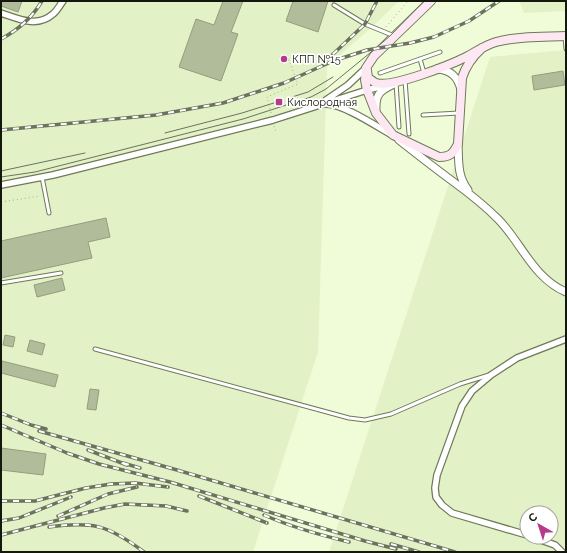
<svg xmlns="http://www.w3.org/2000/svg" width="567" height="553" font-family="Raleway,sans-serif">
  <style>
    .built { fill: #e2f1c6; fill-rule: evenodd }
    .building { fill: #b1bc9b; stroke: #939e7d }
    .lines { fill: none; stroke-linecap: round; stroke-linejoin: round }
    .service-casing { stroke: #6f7959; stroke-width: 5 }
    .minor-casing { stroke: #6f7959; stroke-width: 8 }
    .tertiary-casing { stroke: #6f7959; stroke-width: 9 }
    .secondary-casing { stroke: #6f7959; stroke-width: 10 }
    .path { stroke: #a4ae92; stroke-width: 1; stroke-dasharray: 1 3; stroke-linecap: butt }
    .service { stroke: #fff; stroke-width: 3 }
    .minor { stroke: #fff; stroke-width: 5.5 }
    .tertiary { stroke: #fff; stroke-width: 7 }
    .secondary { stroke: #fce7f3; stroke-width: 8 }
    .tram { stroke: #6c735d; stroke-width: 1 }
    .rail-casing { stroke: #6c735d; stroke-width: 3.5 }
    .rail { stroke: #fff; stroke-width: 2; stroke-dasharray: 6; stroke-linecap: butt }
    .poi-dot { fill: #b63a89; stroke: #fff; stroke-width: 1.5 }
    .labels { text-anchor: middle; stroke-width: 3.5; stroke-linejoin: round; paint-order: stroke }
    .poi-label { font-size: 11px; fill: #14180c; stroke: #fff; text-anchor: start }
  </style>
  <rect width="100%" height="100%" fill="#f0fcd8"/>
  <path class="built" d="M1,1H399L372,27L333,61L327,68L318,352L253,552H1Z
    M519,1H566V11L524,13Z
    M566,50V552H329L490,57ZM527,513H551V537H527Z"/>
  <path class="building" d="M1,1H22L18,12L1,6Z
    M223,1H243L231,32L238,34L221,81L179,67L196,19L214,25Z
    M293,1H328L318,32L286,21Z
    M286,55L289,60L282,63L280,57Z
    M563,71L565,85L534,90L532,76Z
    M106,218L110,237L88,242L92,258L1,278V241Z
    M62,278L65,290L37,297L34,285Z
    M5,335L15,337L13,347L3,345Z
    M30,340L45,344L42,355L27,351Z
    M2,361L58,375L55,387L1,373Z
    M90,389L99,390L96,410L87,409Z
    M1,448L46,454L43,475L1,470Z"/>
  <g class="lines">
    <defs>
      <path id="service" d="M334,5L365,24L392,35
        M565,36L566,49
        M420,59L424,73
        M380,73L440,52
        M405,80L409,134
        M396,83L399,127
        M423,115L459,113
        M42,177L49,213
        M1,283L61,273
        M95,349L349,418L365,420L391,414L460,384L489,375"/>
      <path id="minor" d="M1,13C19,19 37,28 53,14C57,11 60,5 63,1
        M326,100L348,85L366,68
        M326,104C343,104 376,126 392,135
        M1,185L53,175L273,120L367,90L384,86
        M527,535L452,513L442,505L436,497L435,488L437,475L462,406L472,391L491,375L517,358L566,339
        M532,537L555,545L562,552"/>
      <path id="tertiary" d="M437,69C451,70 458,77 461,90
        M376,110C375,92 382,90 396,83
        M399,140C418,155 436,169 455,183C470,194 485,206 498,219C521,242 533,278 566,292
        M458,144C459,162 457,175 468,190"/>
      <path id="secondary" d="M431,1L374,56L366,68L365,80L367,90L376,113L393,135L439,157C450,157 453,154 458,144L462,78C466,65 472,57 482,48
        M367,70L368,78C371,79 373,82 376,83C392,88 450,65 466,57C476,52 485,45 496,42C518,36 543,37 566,36"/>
    </defs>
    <use href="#service" class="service-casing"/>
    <use href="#minor" class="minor-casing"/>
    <use href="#tertiary" class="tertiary-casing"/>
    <use href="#secondary" class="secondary-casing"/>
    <path class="path" d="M386,27L408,1
      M271,113L267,97L298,84L290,63
      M274,126L276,132
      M1,202L40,196"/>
    <use href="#service" class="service"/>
    <use href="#minor" class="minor"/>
    <use href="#tertiary" class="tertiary"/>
    <use href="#secondary" class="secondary"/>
    <path class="tram" d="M292,97L308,92L333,77
      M165,133L242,113L277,102
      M1,171L85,153
      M1,177L35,172L243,119L311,97L326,89L376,48L391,35L424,1"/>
    <defs>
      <path id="rail" d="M1,39C18,30 32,18 42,1
        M323,61L330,57L365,24L377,1
        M1,130L156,115L223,103L284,83L333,61L367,50L410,43L434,37L469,21L499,1
        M1,413L31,425L46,429
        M1,425L67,453L99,464L170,482L365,541L396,549
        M39,431L177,470L455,552
        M88,450L127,465
        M123,463L140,468
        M199,496L267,523
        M1,501H35L86,488L111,484L135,483L168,487
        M264,515C291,527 320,535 349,542
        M58,516L108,494L137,487
        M1,521L19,518L71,497
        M49,527C93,521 108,525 144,552
        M1,535L104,508L125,504L166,506L187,511
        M391,544L419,552"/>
    </defs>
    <use href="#rail" class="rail-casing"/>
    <use href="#rail" class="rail"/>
  </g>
  <g class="poi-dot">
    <circle cx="284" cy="59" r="4"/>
    <rect x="275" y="98" width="8" height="8" rx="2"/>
  </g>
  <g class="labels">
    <g class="poi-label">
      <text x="292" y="63">КПП №15</text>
      <text x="287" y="106">Кислородная</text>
    </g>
  </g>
  <rect width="567" height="553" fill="none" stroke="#14180c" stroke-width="4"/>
  <g transform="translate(539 525) rotate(321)"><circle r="19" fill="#ffffff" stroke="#a1a39e"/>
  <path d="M0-3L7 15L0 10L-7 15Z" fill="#b63a89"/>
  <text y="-6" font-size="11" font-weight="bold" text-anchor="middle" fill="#14180c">С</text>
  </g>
</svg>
